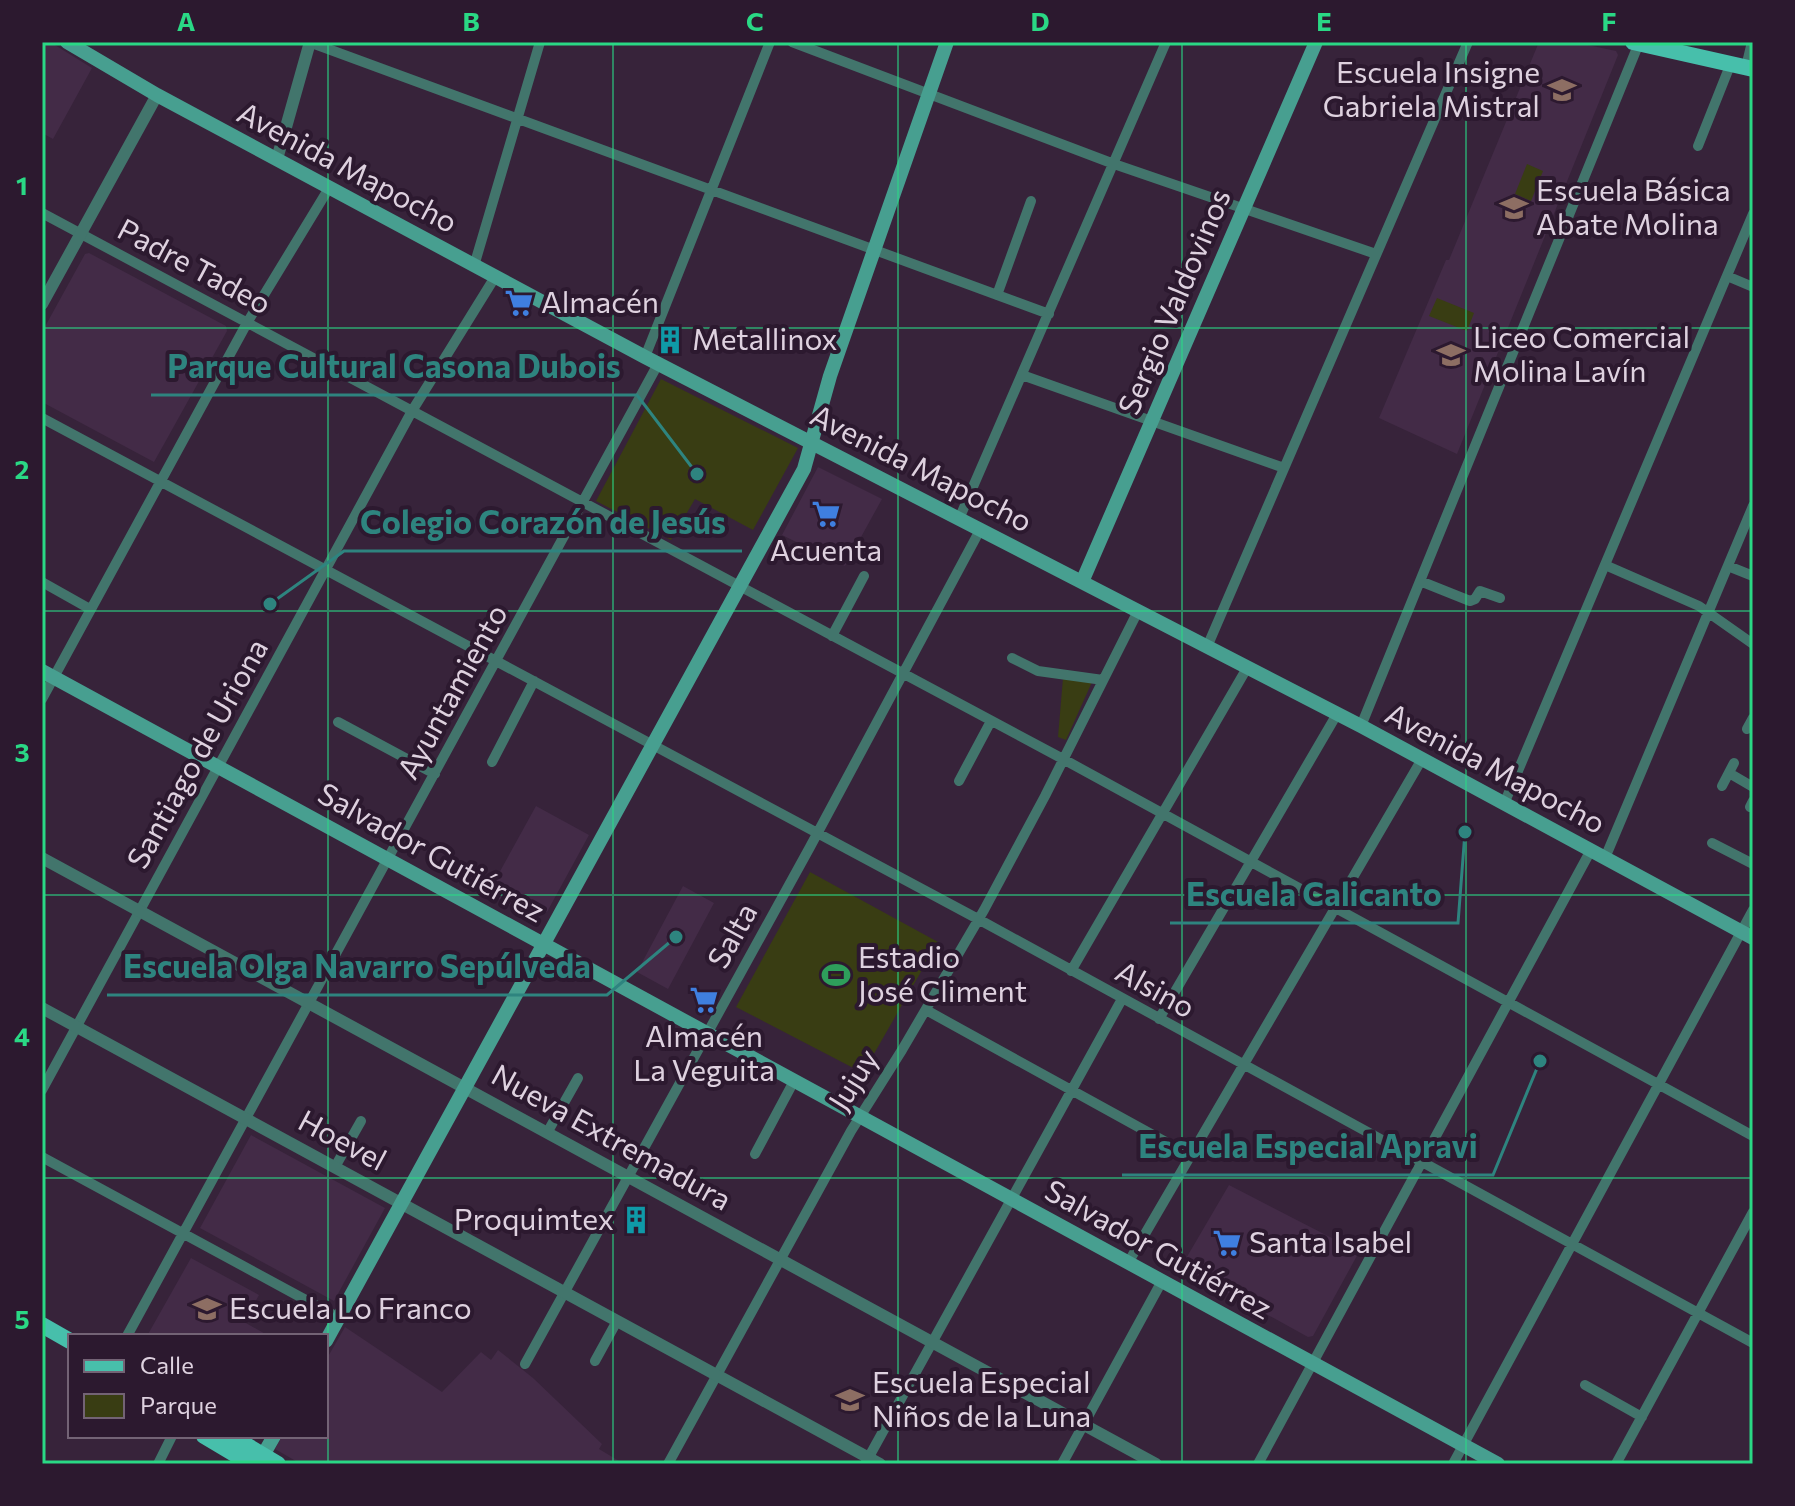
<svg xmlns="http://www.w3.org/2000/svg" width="1795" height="1506" font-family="Commissioner,sans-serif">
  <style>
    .built { fill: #432b47 }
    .green { fill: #393d13 }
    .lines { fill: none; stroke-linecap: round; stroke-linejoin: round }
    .minor { stroke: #42756c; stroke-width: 10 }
    .tertiary { stroke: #42756c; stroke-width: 12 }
    .secondary { stroke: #479f90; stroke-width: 14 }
    .primary { stroke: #47bfab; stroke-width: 16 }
    .grid { fill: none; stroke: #2ad885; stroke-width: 2; stroke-opacity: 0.55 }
    .labels { text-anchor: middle; stroke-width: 8; stroke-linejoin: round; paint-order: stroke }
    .poi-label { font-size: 30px; fill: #ded1df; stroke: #2c192f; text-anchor: start }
    .street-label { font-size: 30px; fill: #ded1df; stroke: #2c192f }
    .leader { fill: none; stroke: #2e847f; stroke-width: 3 }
    .callout-dot { fill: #2e847f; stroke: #2c192f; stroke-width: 3 }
    .callout-label { font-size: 32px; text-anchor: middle; font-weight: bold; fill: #2e847f; stroke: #2c192f; stroke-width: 8; stroke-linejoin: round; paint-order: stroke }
    .neatline { fill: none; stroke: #2ad885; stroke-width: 3 }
    .grid-label { font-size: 26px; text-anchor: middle; font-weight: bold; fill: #2ad885 }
  </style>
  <rect width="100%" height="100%" fill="#37233a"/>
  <path class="built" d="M42,42H50L92,68L53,139L42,133Z
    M1539,42H1574L1616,51L1618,55L1457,454L1379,418L1446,260H1449Z
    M89,253L226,326L227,331L154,462L42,402V332L85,254Z
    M818,467L882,499L845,566L782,535Z
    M536,806L589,835L547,912L529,916L488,893Z
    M683,886L714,903L668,989L637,972Z
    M251,1135L385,1208L334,1301L200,1228Z
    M1229,1185L1359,1252L1313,1336L1308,1337L1181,1267Z
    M191,1258L259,1295L244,1322L269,1336H147Z
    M345,1327L442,1392L481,1352L491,1360L498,1350L533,1378L602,1444L599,1449L624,1464H301L275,1449L282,1436H326V1360Z"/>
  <path class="green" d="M1527,164L1543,171L1531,201L1515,194Z
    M1437,298L1474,313L1467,331L1429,316Z
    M661,379L798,448L753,530L695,499L671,540L596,501Z
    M1063,678L1092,682L1066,740L1058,737Z
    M810,872L938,942L863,1073L736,1007Z"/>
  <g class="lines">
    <path class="minor" d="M309,42L1049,314
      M792,42L1114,164L1376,254
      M1746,67L1752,42
      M1698,146L1731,63
      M42,213L1063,759L1753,1136
      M474,266L540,42
      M1727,276L1753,287
      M997,295L1031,201
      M645,357L770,42
      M1022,375L1284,468
      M42,418L978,919L1753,1343
      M959,519L1166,42
      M1605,565L1699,606L1753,644
      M1728,566L1753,576
      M1420,581L1470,601L1475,599L1480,591L1500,598
      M42,582L90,609
      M832,636L864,576
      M1207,647L1468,42
      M1012,658L1038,671L1103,680
      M42,699L247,323L329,188
      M338,722L435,774
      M1361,726L1639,43
      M1747,729L1753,718
      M492,762L534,681
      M1729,773L1753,787
      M959,781L991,721
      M1722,786L1734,763
      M1504,804L1753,214
      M1750,807L1753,801
      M1712,843L1753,864
      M1605,858L1753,506
      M1071,971L1247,668
      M926,1010L1191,1156
      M1159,1019L1337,714
      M42,1090L412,411L495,277
      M547,1133L578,1078
      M755,1154L794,1081
      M42,1157L339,1318
      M335,1167L361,1121
      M1128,1263L1422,759
      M127,1336L658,364
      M595,1361L617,1321
      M525,1364L810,847L980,530
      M1585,1385L1642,1417
      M158,1464L172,1436
      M668,1464L851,1131L902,1050L984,910L1045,796L1138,611
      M865,1464L1122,999
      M1062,1464L1162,1281
      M1258,1464L1591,850
      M1453,1464L1753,910
      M1616,1464L1753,1212"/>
    <path class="tertiary" d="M277,159L310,42
      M42,304L157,95
      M42,858L1156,1464
      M42,1008L880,1464"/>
    <path class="secondary" d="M67,42L157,95L645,357L1361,726L1753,938
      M1082,582L1316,42
      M42,671L1498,1464
      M326,1341L804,469L830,376L947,42
      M258,1464L274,1436"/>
    <path class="primary" d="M1633,42L1753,69
      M42,1325L70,1341
      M204,1436L251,1464
      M231,1436L278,1464"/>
  </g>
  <path class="grid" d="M328,42V1464M613,42V1464M898,42V1464M1182,42V1464M1466,42V1464M42,328H1753M42,611H1753M42,895H1753M42,1178H1753"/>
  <defs>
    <symbol id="school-bare" viewBox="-9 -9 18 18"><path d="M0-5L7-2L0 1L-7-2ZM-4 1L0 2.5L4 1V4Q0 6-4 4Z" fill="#8d6e63" stroke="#2c192f" stroke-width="2.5" paint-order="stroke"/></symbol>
    <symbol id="supermarket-bare" viewBox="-9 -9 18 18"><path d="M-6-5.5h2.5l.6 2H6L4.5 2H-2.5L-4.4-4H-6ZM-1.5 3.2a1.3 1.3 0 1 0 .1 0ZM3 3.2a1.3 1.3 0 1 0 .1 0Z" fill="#3f7fe0" stroke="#2c192f" stroke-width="2.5" paint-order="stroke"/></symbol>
    <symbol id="building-bare" viewBox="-9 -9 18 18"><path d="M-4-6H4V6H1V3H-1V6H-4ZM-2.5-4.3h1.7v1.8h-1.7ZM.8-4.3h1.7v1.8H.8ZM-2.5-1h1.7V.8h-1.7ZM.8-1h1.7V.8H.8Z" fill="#0f9aa8" stroke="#2c192f" stroke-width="2.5" paint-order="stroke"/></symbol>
    <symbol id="stadium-bare" viewBox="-9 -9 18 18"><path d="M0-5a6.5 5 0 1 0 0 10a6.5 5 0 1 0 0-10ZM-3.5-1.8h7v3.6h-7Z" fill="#2e9e5b" stroke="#2c192f" stroke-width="2.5" paint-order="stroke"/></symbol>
  </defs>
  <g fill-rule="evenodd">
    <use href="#school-bare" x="1542" y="70" width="40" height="40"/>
    <use href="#school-bare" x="1494" y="188" width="40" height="40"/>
    <use href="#supermarket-bare" x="499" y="283" width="40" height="40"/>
    <use href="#building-bare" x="650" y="320" width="40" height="40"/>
    <use href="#school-bare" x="1431" y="335" width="40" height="40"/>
    <use href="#supermarket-bare" x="806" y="494" width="40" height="40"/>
    <use href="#stadium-bare" x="816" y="955" width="40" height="40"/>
    <use href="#supermarket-bare" x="684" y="980" width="40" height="40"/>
    <use href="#building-bare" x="616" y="1200" width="40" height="40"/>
    <use href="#supermarket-bare" x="1207" y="1223" width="40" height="40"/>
    <use href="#school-bare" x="187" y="1289" width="40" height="40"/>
    <use href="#school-bare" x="830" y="1380" width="40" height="40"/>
  </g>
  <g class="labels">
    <g class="poi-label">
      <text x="1540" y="83" text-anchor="end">Escuela Insigne<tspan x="1540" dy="34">Gabriela Mistral</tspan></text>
      <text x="1536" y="201">Escuela Básica<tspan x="1536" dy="34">Abate Molina</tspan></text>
      <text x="541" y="313">Almacén</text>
      <text x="1473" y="348">Liceo Comercial<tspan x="1473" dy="34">Molina Lavín</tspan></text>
      <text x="692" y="350">Metallinox</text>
      <text x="826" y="561" text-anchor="middle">Acuenta</text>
      <text x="858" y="968">Estadio<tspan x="858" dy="34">José Climent</tspan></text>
      <text x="704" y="1047" text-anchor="middle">Almacén<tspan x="704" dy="34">La Veguita</tspan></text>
      <text x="614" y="1230" text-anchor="end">Proquimtex</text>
      <text x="1249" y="1253">Santa Isabel</text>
      <text x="229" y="1319">Escuela Lo Franco</text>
      <text x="872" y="1393">Escuela Especial<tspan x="872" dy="34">Niños de la Luna</tspan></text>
    </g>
    <g class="street-label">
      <text transform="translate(347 168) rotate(28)" y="10">Avenida Mapocho</text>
      <text transform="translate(194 267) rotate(28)" y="10">Padre Tadeo</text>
      <text transform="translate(1175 302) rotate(-67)" y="10">Sergio Valdovinos</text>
      <text transform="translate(921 469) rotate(27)" y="10">Avenida Mapocho</text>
      <text transform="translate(453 692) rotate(-61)" y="10">Ayuntamiento</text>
      <text transform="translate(198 754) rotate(-61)" y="10">Santiago de Uriona</text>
      <text transform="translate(1495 769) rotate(28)" y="10">Avenida Mapocho</text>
      <text transform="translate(431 853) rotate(29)" y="10">Salvador Gutiérrez</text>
      <text transform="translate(733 936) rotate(-61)" y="10">Salta</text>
      <text transform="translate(1155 990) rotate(29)" y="10">Alsino</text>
      <text transform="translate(854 1080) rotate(-58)" y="10">Jujuy</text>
      <text transform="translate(611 1138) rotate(29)" y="10">Nueva Extremadura</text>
      <text transform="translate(342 1141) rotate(28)" y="10">Hoevel</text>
      <text transform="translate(1158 1250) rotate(29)" y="10">Salvador Gutiérrez</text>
    </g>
  </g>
  <path class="leader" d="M697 474L637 395H151M270 604L344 551H742M1465 832L1458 923H1170M676 937L607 995H107M1540 1061L1493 1175H1122"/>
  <g class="callout-dot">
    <circle cx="697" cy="474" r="8"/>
    <circle cx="270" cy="604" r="8"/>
    <circle cx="1465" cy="832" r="8"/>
    <circle cx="676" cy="937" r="8"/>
    <circle cx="1540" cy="1061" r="8"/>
  </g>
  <g class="callout-label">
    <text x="394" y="378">Parque Cultural Casona Dubois</text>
    <text x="543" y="534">Colegio Corazón de Jesús</text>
    <text x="1314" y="906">Escuela Calicanto</text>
    <text x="357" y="978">Escuela Olga Navarro Sepúlveda</text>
    <text x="1308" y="1158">Escuela Especial Apravi</text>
  </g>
  <rect width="1795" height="1506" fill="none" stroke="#2c192f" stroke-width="88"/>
  <rect x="68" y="1334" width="260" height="104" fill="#2c192f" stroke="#736375" stroke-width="2"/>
  <rect x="84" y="1360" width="40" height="12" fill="#47bfab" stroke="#736375" stroke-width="2"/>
  <text x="140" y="1374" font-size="24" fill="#ded1df">Calle</text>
  <rect x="84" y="1394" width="40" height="24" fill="#393d13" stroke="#736375" stroke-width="2"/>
  <text x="140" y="1414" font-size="24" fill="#ded1df">Parque</text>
  <rect x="44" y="44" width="1707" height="1418" class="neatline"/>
  <g class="grid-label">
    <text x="186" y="31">A</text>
    <text x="471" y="31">B</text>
    <text x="755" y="31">C</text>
    <text x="1040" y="31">D</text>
    <text x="1324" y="31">E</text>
    <text x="1609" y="31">F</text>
    <text x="22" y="195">1</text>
    <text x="22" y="479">2</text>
    <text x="22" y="762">3</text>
    <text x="22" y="1046">4</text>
    <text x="22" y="1329">5</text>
  </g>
</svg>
